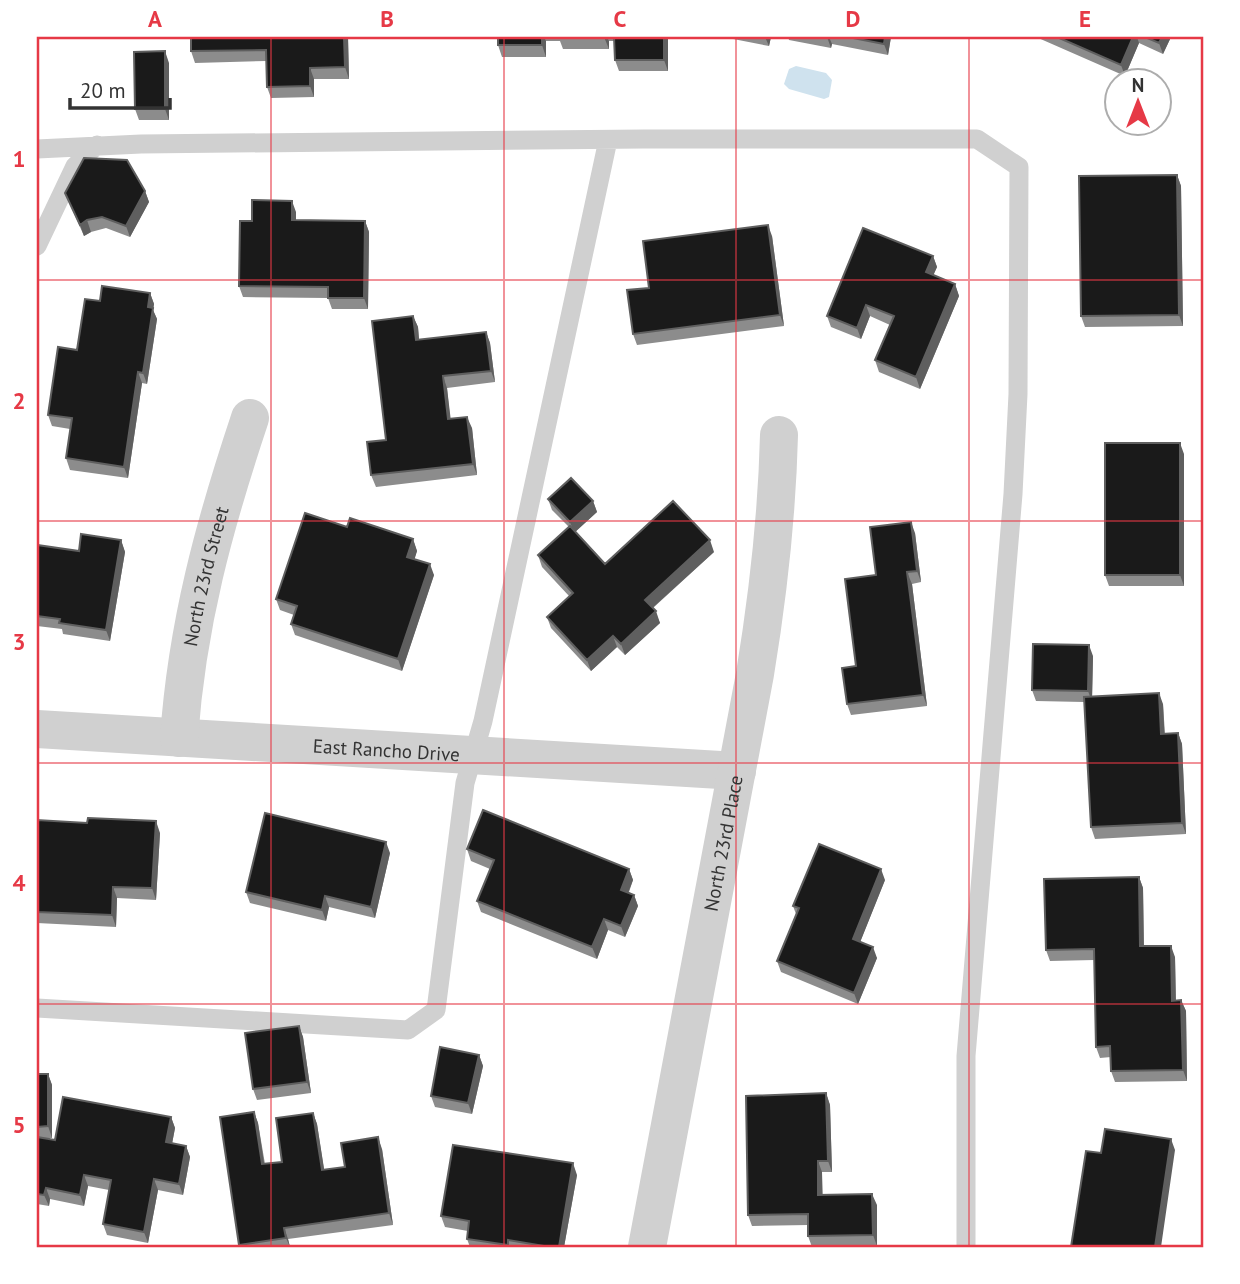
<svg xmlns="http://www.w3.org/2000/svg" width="1240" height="1284" font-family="'PT Sans',sans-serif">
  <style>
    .water { fill: #cfe2ee }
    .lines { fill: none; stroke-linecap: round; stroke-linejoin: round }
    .service { stroke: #d0d0d0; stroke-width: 19 }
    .minor { stroke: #d0d0d0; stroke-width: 38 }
    .wall { fill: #8c8c8c }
    .shaded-wall { fill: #5f5f5f }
    .building { fill: #1a1a1a; stroke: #5f5f5f; stroke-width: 2 }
    .grid { fill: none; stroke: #e63946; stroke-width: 2; stroke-opacity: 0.55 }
    .labels { text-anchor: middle; stroke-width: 7; stroke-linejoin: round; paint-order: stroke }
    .street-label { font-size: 19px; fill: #333; stroke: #fff }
    .neatline { fill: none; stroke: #e63946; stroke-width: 2.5 }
    .grid-label { font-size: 23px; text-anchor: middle; font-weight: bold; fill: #e63946 }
  </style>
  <rect width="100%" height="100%" fill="#fff"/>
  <path class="water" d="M796,66L826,73L832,80L829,97L824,99L789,89L784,84L789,69Z"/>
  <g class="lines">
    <path class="service" d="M37,149L141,144L644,139H977L1019,167L1018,394L1013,494L966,1056V1247
      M37,246L75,166L97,145
      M37,1008L408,1030L436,1010L465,783L483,721L608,140"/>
    <g class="minor">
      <path id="s1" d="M37,729L737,771"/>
      <path id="s2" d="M179,738C187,624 214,526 250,418"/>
      <path id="s3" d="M647,1247L755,674C768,595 777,516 779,435"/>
    </g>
  </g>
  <path class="wall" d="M191,37H348L349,79H314V97L271,98L267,87L266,61L195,63L191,51Z
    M498,37H668V71H619L615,60L614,41H609V49H563L560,41H546V57H502L498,45Z
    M723,37H771L769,46Z
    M788,37H891L888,55L832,44L831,48L789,40Z
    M1036,37H1171L1163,54L1139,43L1125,76Z
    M169,63V120H139L135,109Z
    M1177,175L1181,186L1183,326L1085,327L1081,316Z
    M145,191L149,202L130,237L106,228L91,232L84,236L65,193Z
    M296,212V220L365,221L369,232L368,309H332L328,298L243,297L239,286L252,221Z
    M772,236L784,326L637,345L633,334L649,288Z
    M933,256L937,267L933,275L955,284L959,296L920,389L879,372L875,360L890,325L870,316L861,339L831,327L827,316Z
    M150,293L154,304L153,310L157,319L147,384L142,383L128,478L70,470L66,458L70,429L52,426L48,415L77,350L100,301Z
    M413,316L418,327L419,340L486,332L490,343L495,382L447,388L450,418L472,428L477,475L376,487L371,475L386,440Z
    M1184,454V586H1109L1105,575Z
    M548,499L593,501L597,512L575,532L605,564L714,552L653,608L660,623L625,655L617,647L591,671L551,628L547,617L569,596L542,567L538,555L569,527L552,510Z
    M347,527L413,539L417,551L414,559L434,575L402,671L295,635L291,624L294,615L280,610L276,599Z
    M915,533L921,582L912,584L927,706L851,715L847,704L876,575Z
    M121,540L125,552L110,641L63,634L62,629L37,626V545L79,551Z
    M1093,656L1092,696L1163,704L1165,734L1178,733L1182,744L1186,834L1095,839L1091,827L1084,702L1036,701L1032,690Z
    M37,820L160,833L156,900L117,898L116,927L37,923Z
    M467,849L629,869L633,880L629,892L634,895L638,906L625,937L608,930L597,959L481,912L477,901L490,869L471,861Z
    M390,853L375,918L329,907L326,921L250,903L246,892Z
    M1139,877L1143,888L1144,946L1175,957L1176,1001L1181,1000L1186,1011L1187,1081L1115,1082L1111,1071V1057L1100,1058L1096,1047L1094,960L1050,961L1046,950Z
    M885,880L860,942L877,958L858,1004L781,972L777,961L796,914L793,906Z
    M299,1026L303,1037L311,1093L257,1100L253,1089Z
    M479,1055L483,1066L472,1114L435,1107L431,1096Z
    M37,1074H48L52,1085V1138H41L55,1140L171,1117L175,1128L172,1144L186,1146L190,1157L183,1195L158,1190L148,1243L107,1235L103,1224L109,1190L88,1186L84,1206L50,1199L49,1206L37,1204Z
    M826,1093L830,1105L832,1172H822V1195L877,1205V1246L812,1247L808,1236V1225L752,1226L748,1215Z
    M254,1112L258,1123L265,1164L282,1162L313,1113L317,1124L324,1170L345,1167L382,1149L393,1225L288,1239L290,1247H240L239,1245Z
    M577,1175L564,1247H470L467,1239L468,1231L445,1227L441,1216Z"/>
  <path class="shaded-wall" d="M344,37H348L349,79L345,67Z
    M542,37H544L546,41V57L542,45Z
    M604,37H607L609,41V49Z
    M664,37H668V71L664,60Z
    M765,37H771L769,46Z
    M827,37H829L832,44L831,48Z
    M885,37H891L888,55L884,44Z
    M1133,37H1137L1139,43L1125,76L1121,65Z
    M1162,37H1171L1163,54L1159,43Z
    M165,51L169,63V120L165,109Z
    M310,68L314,79V97L310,86Z
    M1177,175L1181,186L1183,326L1179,315Z
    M145,191L149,202L130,237L126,226Z
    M292,201L296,212V231L292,220Z
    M87,220L91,232L84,236L80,225Z
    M365,221L369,232L368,309L364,298Z
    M768,225L772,236L784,326L780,315Z
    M933,256L937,267L930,283L926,272Z
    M955,284L959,296L920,389L916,377Z
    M150,293L154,304L153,310L157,319L147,384L143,373Z
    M866,305L870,316L861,339L857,328Z
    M413,316L418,327L420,351L416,340Z
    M486,332L490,343L495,382L491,371Z
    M138,372L142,383L128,478L124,467Z
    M443,376L447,388L452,430L448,419Z
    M467,417L472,428L477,475L473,464Z
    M1180,443L1184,454V586L1180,575Z
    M593,501L597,512L574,533L570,522Z
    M911,522L915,533L921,582L917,571Z
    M413,539L417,551L412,568L407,557Z
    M121,540L125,552L110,641L106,630Z
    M710,540L714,552L649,611L645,600Z
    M430,564L434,575L402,671L398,659Z
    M907,572L912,584L927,706L923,695Z
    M656,611L660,623L625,655L621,644Z
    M613,636L617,647L591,671L587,660Z
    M1089,645L1093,656L1092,702L1088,691Z
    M1159,693L1163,704L1165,746L1161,734Z
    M1178,733L1182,744L1186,834L1182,823Z
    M156,821L160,833L156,900L152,888Z
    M386,842L390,853L375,918L371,907Z
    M629,869L633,880L625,901L621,890Z
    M881,869L885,880L857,950L853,939Z
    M1139,877L1143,888L1144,958L1140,946Z
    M113,887L117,898L116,927L112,915Z
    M634,895L638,906L625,937L621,926Z
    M325,896L329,907L326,921L322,910Z
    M604,919L608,930L597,959L592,947Z
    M1171,946L1175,957L1176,1012L1172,1001Z
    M873,947L877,958L858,1004L854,993Z
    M1181,1000L1186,1011L1187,1081L1183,1070Z
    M299,1026L303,1037L311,1093L307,1082Z
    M479,1055L483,1066L472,1114L468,1103Z
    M48,1074L52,1085V1138L48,1126Z
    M826,1093L830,1105L832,1172L828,1161Z
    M254,1112L258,1123L266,1176L262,1164Z
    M313,1113L317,1124L326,1181L322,1170Z
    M171,1117L175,1128L170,1154L166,1142Z
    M378,1137L382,1149L393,1225L389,1213Z
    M1171,1139L1175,1150L1161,1247H1155Z
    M186,1146L190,1157L183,1195L179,1184Z
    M818,1161L822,1172L823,1206L818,1195Z
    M573,1163L577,1175L564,1247H559Z
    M84,1175L88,1186L84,1206L80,1195Z
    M154,1179L158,1190L148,1243L144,1232Z
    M46,1188L50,1199L49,1206L44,1195Z
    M872,1194L877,1205V1246L873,1235Z
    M284,1228L288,1239L290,1247L286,1238Z"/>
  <path class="building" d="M191,37H344L345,67L310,68V86L267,87L266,50L191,51Z
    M498,37H542V45H498Z
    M559,37H604V38H559Z
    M614,37H664V60H615Z
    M848,37H885L884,44Z
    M1057,37H1133L1121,65Z
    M1145,37H1162L1159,43Z
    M165,51V109H135L134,52Z
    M84,158L127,160L145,191L126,226L102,217L87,220L80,225L65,193Z
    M1177,175L1179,315L1081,316L1079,176Z
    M252,200L292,201V220L365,221L364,298H328V287L239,286L240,221H252Z
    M768,225L780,315L633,334L627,290L649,288L643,241Z
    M863,228L933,256L926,272L955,284L916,377L875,360L894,316L866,305L857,328L827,316Z
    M102,286L150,293L148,307L153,308L143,373L138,372L124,467L66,458L72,418L48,415L58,347L77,350L85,299L100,301Z
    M413,316L416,340L486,332L491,371L443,376L448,419L467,417L473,464L371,475L367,442L386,440L372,321Z
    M1105,443H1180V575H1105Z
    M571,478L593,501L570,522L548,499Z
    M673,501L710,540L645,600L656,611L621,644L613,636L587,660L547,617L573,593L538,555L570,526L605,564Z
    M305,513L347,527L350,518L413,539L407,557L430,564L398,659L291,624L297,606L276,599Z
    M911,522L917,571L907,572L923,695L847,704L842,668L856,666L845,579L876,575L870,527Z
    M81,534L121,540L106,630L59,623L60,619L37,616V545L79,551Z
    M1033,644L1089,645L1088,691L1032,690Z
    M1159,693L1161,734L1178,733L1182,823L1091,827L1084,697Z
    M483,810L629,869L621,890L634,895L621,926L604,919L592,947L477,901L494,860L467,849Z
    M265,813L386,842L371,907L325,896L322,910L246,892Z
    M88,818L156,821L152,888L113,887L112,915L37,912V820L87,823Z
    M819,844L881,869L853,939L873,947L854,993L777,961L799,908L793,906Z
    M1139,877L1140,946H1171L1172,1001L1181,1000L1183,1070L1111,1071L1110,1046L1096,1047L1094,949L1046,950L1044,879Z
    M299,1026L307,1082L253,1089L245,1033Z
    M440,1047L479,1055L468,1103L431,1096Z
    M37,1074H48V1126L37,1127Z
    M826,1093L828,1161H818V1195L872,1194L873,1235L808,1236V1214L748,1215L746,1096Z
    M63,1097L171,1117L166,1142L186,1146L179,1184L154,1179L144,1232L103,1224L111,1180L84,1175L80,1195L46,1188L44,1195L37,1194V1137L55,1140Z
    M254,1112L262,1164L282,1162L276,1118L313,1113L322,1170L345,1167L341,1143L378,1137L389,1213L284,1228L286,1238L239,1245L220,1117Z
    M1105,1129L1171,1139L1155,1247H1071L1086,1151L1101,1153Z
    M453,1145L573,1163L559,1247H550L508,1240V1245L467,1239L469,1221L441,1216Z"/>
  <path class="grid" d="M271,37V1247M504,37V1247M736,37V1247M969,37V1247M37,280H1203M37,521H1203M37,763H1203M37,1004H1203"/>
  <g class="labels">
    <g class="street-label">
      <text dy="7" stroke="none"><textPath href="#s2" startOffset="164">North 23rd Street</textPath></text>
      <text dy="7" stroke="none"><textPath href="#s1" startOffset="350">East Rancho Drive</textPath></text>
      <text dy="7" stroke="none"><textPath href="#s3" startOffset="411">North 23rd Place</textPath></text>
    </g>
  </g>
  <rect width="1240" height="1284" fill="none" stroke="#ffffff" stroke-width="77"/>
  <g transform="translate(1138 102)"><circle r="33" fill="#ffffff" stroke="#adadad" stroke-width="2"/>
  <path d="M0-5L12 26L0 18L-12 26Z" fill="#e63946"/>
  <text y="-10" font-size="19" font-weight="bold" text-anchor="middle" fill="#333333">N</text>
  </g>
  <path d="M70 98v10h100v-10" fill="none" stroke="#333333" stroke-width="3.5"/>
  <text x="80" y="98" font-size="21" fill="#333333" stroke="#ffffff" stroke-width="5" paint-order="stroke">20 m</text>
  <rect x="38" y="38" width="1164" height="1208" class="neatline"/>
  <g class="grid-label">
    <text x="155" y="27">A</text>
    <text x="387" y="27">B</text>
    <text x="620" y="27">C</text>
    <text x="853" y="27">D</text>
    <text x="1085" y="27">E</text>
    <text x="19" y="167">1</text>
    <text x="19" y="409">2</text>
    <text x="19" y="650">3</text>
    <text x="19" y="891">4</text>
    <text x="19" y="1133">5</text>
  </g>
</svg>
